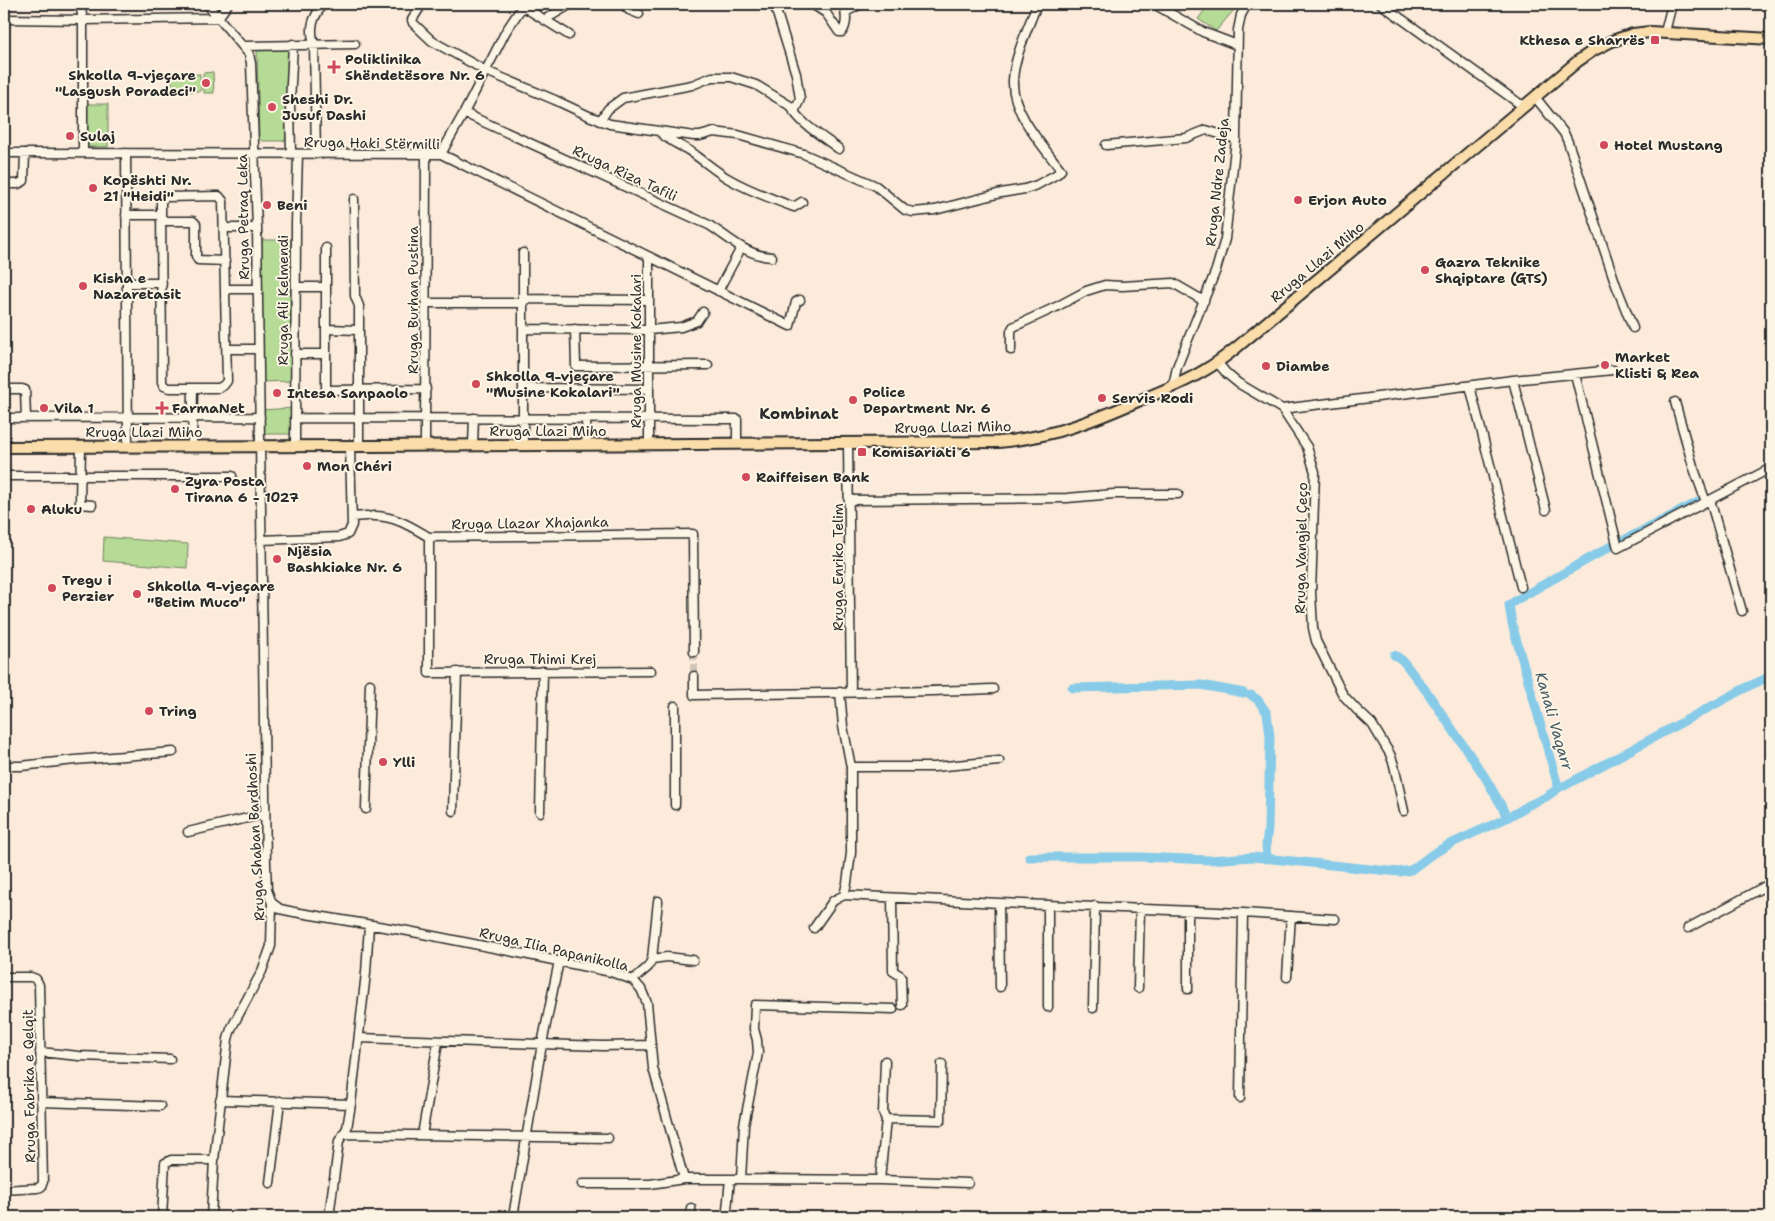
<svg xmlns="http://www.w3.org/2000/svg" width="1775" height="1221" font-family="'Shantell Sans',sans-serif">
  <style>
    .green { fill: #b6db96; stroke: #708360 }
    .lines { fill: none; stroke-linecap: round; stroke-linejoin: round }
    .canal { stroke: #87cbe8; stroke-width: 9 }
    .minor-tunnel { stroke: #d2c5b8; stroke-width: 8; stroke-dasharray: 8 4; stroke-linecap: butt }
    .minor-casing { stroke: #2b2b2b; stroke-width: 11 }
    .major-casing { stroke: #2b2b2b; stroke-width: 14 }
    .minor { stroke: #fcf5e5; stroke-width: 8 }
    .major { stroke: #faddab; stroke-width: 10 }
    .poi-dot { fill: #d1495b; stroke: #fcf5e5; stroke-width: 2 }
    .labels { text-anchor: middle; stroke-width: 4; stroke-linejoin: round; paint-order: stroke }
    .poi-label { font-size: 14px; font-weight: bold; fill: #2b2b2b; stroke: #fcf5e5; text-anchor: start }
    .street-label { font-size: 14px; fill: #2b2b2b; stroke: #fcf5e5 }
    .water-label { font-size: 15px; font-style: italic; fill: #475b64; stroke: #fcf5e5 }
    .quarter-label { font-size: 16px; font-weight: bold; fill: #2b2b2b; stroke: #fcf5e5 }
  </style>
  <rect width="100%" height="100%" fill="#fcebdb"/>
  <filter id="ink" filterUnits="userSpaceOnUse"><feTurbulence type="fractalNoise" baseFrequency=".02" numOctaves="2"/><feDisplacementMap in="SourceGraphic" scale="10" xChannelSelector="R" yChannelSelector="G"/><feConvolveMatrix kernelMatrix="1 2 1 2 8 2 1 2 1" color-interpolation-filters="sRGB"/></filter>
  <g filter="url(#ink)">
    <path class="green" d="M1209,4H1239L1216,31L1198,19Z
      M287,46L289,49L286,138L284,141H262L259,139L257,50Z
      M213,72L214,93H204L203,73Z
      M200,74L201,91L172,92V75Z
      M87,104H108V147H88Z
      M262,240H290L291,381L263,382Z
      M295,408V434H261L260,410Z
      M104,537L188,544L187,568L103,561Z"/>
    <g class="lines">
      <path class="canal" d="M1624,540L1700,501
        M1613,545L1518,599L1509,605L1512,624L1558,786H1564L1749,686L1771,676
        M1394,655L1398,657L1403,661L1427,692L1485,777L1501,805L1507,818
        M1072,688L1201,685L1244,693
        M1251,695L1258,700L1267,713L1270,736L1268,829L1266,845L1267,859
        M1029,857H1142L1209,860L1253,857L1399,872L1411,870L1431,855L1450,844L1507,818L1529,805L1546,797L1560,787"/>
      <path class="minor-tunnel" d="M694,652V676"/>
      <defs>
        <path id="minor" d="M80,4L83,20V153
          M207,4L249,54L251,63L257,228L266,864L267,890L272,903L271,946L262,971L231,1029L228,1039L214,1160L211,1217
          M422,4L412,20L413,23L432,41L486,71L555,100L589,116L610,124L694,136H700L714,132L738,135L804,154L876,186L905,210L913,212L935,210L1001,193L1025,189L1037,185L1057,174L1061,170C1043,146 1011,112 1013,80C1014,57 1029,26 1037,4
          M519,4L569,35
          M623,4L629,10L639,14
          M774,4L796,74L800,99L794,112
          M812,4L826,13L839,32H842C848,24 846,13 844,4
          M1154,4L1203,32L1237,45
          M1381,4L1524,107
          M846,12L861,4
          M4,19L83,20L218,18L228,4
          M544,20L571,4
          M1665,32L1672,4
          M243,46L355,44
          M1535,97L1564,133L1568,142L1616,285L1633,328
          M464,113L709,225C729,238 747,256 772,257
          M600,121L608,109L623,98L692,85L712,77H731L756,85L792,107C796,121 826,139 839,149
          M659,131C667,140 678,144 688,150C702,159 715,171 729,179C750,191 772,199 794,207L802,202
          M1106,145L1186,138L1206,130L1236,139
          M4,153L441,154L790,326L796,302L800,300
          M126,153L128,446
          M291,154L290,104L293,44
          M316,154L314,44C309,27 313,18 323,4
          M441,154L464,113L506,31L524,4
          M4,184H18L24,181L25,153
          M219,196L223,201L227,381L224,385L219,388H169L164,386L162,382L161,201L166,197Z
          M354,199L355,296L359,306V446
          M126,215H161
          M161,221H193L196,224V256L198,260L225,261
          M224,228H257
          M326,248V390L426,389
          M523,253V445
          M127,283H162
          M296,287H326
          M226,289H257
          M718,291L741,248
          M523,299L649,300
          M426,303H523
          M326,329L359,330
          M523,329L649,330L681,327L697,321L703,312
          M575,329L576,366L708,365
          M227,349H258
          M1011,350V331L1013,327L1056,307L1086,291L1105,285L1122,286L1173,283L1204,301
          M295,354H326
          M1217,362L1227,374L1238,383L1282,409L1307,447L1315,472L1311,593L1313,628L1316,641L1343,695L1357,710L1372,724L1390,754L1394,765L1404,811
          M1575,374L1618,548L1771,468
          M1513,380L1546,510
          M1173,386L1177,367L1216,270L1225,239L1236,139L1238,30L1241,15L1247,4
          M1470,386L1521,587
          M523,388L649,389
          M4,389H22L25,390L26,418
          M1675,402L1693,466L1706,502
          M1282,409L1513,380L1613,370
          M4,418L260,417
          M295,418L737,419V444
          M586,419L587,444
          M848,443L851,692
          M649,444V257
          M425,445L426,154
          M473,445L474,418
          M81,446L80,504L92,505
          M192,446L193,389
          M295,446L296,224L298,154
          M4,476H232
          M850,500L1067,498L1114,494H1178
          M1710,500L1742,611
          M373,516C395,516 410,526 429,537L693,534L694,652
          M352,517L367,516
          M429,537V673L651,671
          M261,540L339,537L348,534L352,525L350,446
          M694,676V695C794,693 893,693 993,689
          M675,706V805
          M4,766H21L75,760L173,752
          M851,767H934L999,761
          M366,809L370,684
          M453,811L457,672
          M540,812L543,671
          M188,832L265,814
          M844,895L999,903L1243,913L1335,919
          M892,898L893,971L901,976L902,1005
          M272,903L280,909L294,912L408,931L519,953L611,972L633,980L641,989L647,1003L653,1068L684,1179
          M999,903L1000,987
          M814,928L833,901L844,895L847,883L851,853V767L843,726L840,692
          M1688,928L1771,883
          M652,959L667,957L693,960
          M4,977H31L36,979L39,985L43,1182L41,1187L37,1188L4,1190
          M1287,977L1291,916
          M633,980L648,967L652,959L658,901
          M1138,988L1140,908
          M1188,989V911
          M1048,1007V905
          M1093,1008L1095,906
          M359,1038L603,1046L651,1045
          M40,1052L79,1056L170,1059
          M885,1061L883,1113L886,1119
          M1240,1098L1243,913
          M220,1100L351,1104
          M41,1102L160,1106
          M344,1134L608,1138
          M422,1135L438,1042
          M741,1179L744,1125L758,1053L757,1040L754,1029L755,1005L893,1009
          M880,1180L886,1119L941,1120L942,1064
          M270,1183L280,1101
          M582,1184H650L684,1179H741L880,1180L968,1183
          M691,1208V1217
          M162,1217L165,1163L171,1160H214
          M329,1217L339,1141L347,1128L351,1104L366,973L369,925
          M513,1217L542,1044L559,961
          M728,1217L727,1210L730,1179"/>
        <path id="major" d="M4,447L371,446L999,442C1052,437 1090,422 1138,401C1160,392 1184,383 1205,370C1216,364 1226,356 1236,348L1578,61L1594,50L1612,41L1633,34L1650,32L1771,39"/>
      </defs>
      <use href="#minor" class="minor-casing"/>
      <use href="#major" class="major-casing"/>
      <use href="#minor" class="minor"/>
      <use href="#major" class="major"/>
    </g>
  </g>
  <g class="poi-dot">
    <rect x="1650" y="35" width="10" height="10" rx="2.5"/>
    <path d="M331.5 59.5h5v5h5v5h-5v5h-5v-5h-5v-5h5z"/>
    <circle cx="206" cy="83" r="5"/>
    <circle cx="272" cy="107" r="5"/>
    <circle cx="70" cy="136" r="5"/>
    <circle cx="1604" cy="145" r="5"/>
    <circle cx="93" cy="188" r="5"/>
    <circle cx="1298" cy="200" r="5"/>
    <circle cx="267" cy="205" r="5"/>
    <circle cx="1425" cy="270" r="5"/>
    <circle cx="83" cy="286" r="5"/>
    <circle cx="1605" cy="365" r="5"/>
    <circle cx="1266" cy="366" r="5"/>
    <circle cx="476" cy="384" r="5"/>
    <circle cx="277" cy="393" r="5"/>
    <circle cx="1102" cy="398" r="5"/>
    <circle cx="853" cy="400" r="5"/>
    <circle cx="44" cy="408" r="5"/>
    <path d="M159.5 400.5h5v5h5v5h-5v5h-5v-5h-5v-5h5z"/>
    <rect x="857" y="447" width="10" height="10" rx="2.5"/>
    <circle cx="307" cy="466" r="5"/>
    <circle cx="746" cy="477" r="5"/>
    <circle cx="175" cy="489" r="5"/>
    <circle cx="31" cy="509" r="5"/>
    <circle cx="277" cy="559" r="5"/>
    <circle cx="52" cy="588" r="5"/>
    <circle cx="137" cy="594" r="5"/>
    <circle cx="149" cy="711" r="5"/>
    <circle cx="383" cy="762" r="5"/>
  </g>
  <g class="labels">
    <g class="poi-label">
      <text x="1645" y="45" text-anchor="end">Kthesa e Sharrës</text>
      <text x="345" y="64">Poliklinika<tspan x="345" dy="16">Shëndetësore Nr. 6</tspan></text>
      <text x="196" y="80" text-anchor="end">Shkolla 9-vjeçare<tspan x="196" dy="16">"Lasgush Poradeci"</tspan></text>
      <text x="282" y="104">Sheshi Dr.<tspan x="282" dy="16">Jusuf Dashi</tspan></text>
      <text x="80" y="141">Sulaj</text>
      <text x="1614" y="150">Hotel Mustang</text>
      <text x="103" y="185">Kopështi Nr.<tspan x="103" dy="16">21 "Heidi"</tspan></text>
      <text x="1308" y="205">Erjon Auto</text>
      <text x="277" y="210">Beni</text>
      <text x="1435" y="267">Gazra Teknike<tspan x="1435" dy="16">Shqiptare (GTS)</tspan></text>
      <text x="93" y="283">Kisha e<tspan x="93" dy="16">Nazaretasit</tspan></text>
      <text x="1615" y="362">Market<tspan x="1615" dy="16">Klisti &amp; Rea</tspan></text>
      <text x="1276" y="371">Diambe</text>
      <text x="486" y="381">Shkolla 9-vjeçare<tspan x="486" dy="16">"Musine Kokalari"</tspan></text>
      <text x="863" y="397">Police<tspan x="863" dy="16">Department Nr. 6</tspan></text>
      <text x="287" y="398">Intesa Sanpaolo</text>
      <text x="1112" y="403">Servis Rodi</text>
      <text x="54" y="413">Vila 1</text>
      <text x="172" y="413">FarmaNet</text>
      <text x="872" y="457">Komisariati 6</text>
      <text x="317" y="471">Mon Chéri</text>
      <text x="756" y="482">Raiffeisen Bank</text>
      <text x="185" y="486">Zyra Posta<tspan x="185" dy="16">Tirana 6 - 1027</tspan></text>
      <text x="41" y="514">Aluku</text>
      <text x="287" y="556">Njësia<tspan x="287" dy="16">Bashkiake Nr. 6</tspan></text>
      <text x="62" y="585">Tregu i<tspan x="62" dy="16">Perzier</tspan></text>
      <text x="147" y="591">Shkolla 9-vjeçare<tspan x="147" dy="16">"Betim Muco"</tspan></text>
      <text x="159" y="716">Tring</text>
      <text x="393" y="767">Ylli</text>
    </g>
    <g class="street-label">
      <text transform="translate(372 143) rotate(1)" y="5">Rruga Haki Stërmilli</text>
      <text transform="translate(625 173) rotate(25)" y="5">Rruga Riza Tafili</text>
      <text transform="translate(1217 182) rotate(-84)" y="5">Rruga Ndre Zadeja</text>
      <text transform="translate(243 217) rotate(-91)" y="5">Rruga Petraq Leka</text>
      <text transform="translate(1317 262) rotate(-40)" y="5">Rruga Llazi Miho</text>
      <text transform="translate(283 300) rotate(-90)" y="5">Rruga Ali Kelmendi</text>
      <text transform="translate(413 300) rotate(-90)" y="5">Rruga Burhan Pustina</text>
      <text transform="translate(636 351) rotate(-90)" y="5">Rruga Musine Kokalari</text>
      <text transform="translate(953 427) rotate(-1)" y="5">Rruga Llazi Miho</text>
      <text x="548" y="436">Rruga Llazi Miho</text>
      <text x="144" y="437">Rruga Llazi Miho</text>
      <text transform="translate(530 523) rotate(-1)" y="5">Rruga Llazar Xhajanka</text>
      <text transform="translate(1301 548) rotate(-89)" y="5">Rruga Vangjel Çeço</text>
      <text transform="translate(838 567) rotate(-90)" y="5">Rruga Enriko Telim</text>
      <text x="540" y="664">Rruga Thimi Krej</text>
      <text transform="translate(255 837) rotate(-93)" y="5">Rruga Shaban Bardhoshi</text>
      <text transform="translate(554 949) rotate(13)" y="5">Rruga Ilia Papanikolla</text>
      <text transform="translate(29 1086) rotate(-91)" y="5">Rruga Fabrika e Qelqit</text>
    </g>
    <g class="water-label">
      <text transform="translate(1554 721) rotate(74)" y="5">Kanali Vaqarr</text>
    </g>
    <g class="quarter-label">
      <text x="799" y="419">Kombinat</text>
    </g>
  </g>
  <rect width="1775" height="1221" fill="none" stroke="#fcf5e5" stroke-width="20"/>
  <rect x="10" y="10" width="1755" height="1201" fill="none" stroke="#2b2b2b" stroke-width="2" filter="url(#ink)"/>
</svg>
